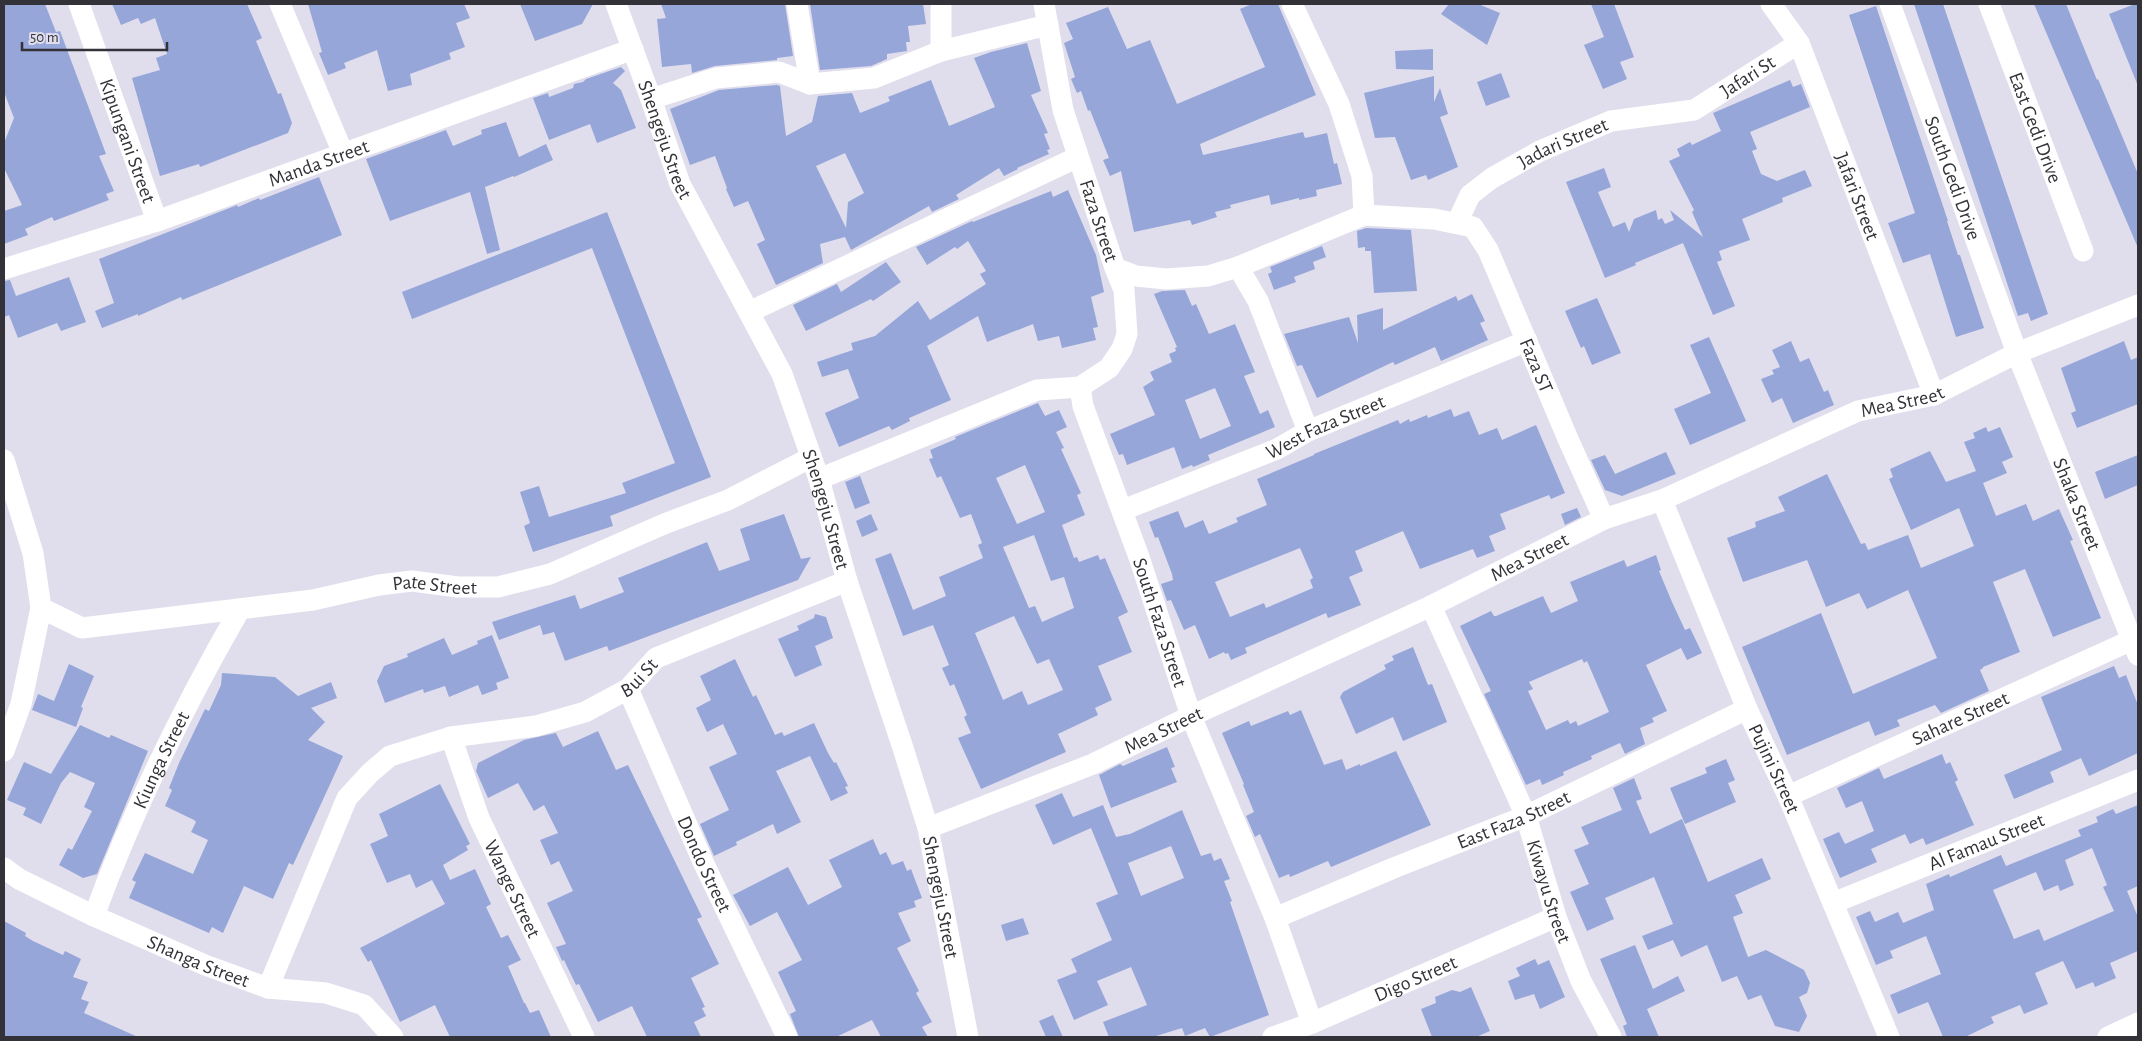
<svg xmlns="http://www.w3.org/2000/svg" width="2142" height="1041" font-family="'Alegreya Sans',sans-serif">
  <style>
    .building { fill: #96a6d9; fill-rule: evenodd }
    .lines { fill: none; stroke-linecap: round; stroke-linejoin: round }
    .minor { stroke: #fff; stroke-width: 21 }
    .labels { text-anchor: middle; stroke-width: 4; stroke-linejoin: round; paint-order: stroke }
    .street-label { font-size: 20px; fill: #333238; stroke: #e0deed }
  </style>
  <rect width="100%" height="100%" fill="#e0deed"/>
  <path class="building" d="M4,4H45L56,32L60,31L96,127L106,154L99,156L114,191L106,194L109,200L54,221L52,217L25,229L28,235L4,244V211L22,205L4,168V143L14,118L4,92Z
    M112,4H247L262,38L256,41L278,94L281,93L292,123L288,133L200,167L199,164L160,176L132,78L160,70L156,58L167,54L155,18L141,24L138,18L121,25Z
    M308,4H464L470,18L456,23L465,47L449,53L451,59L410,74L412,85L388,91L377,50L344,63L346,68L328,75L319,53L322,52Z
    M520,4H593L582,24L535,41Z
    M661,4H785L793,56L777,58V60L715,66L692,73L691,64L662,67L657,19L666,18Z
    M810,4H923L926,24L908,26L910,42H906L907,51L887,54V59L871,66L820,70Z
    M1252,4H1278L1316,95L1200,144L1203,155L1303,132L1305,138L1327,133L1334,164L1337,163L1342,184L1316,190L1317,196L1299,200V198L1271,205L1269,195L1230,205L1231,208L1215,212L1217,217L1192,225L1190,220L1134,232L1121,171L1110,176L1103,160L1109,158L1090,110L1088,111L1081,91L1077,93L1071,79L1075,77L1064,43L1073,39L1066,23L1108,7L1127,49L1150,40L1177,104L1265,67L1240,9Z
    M1449,4H1478L1500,13L1487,45L1441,14Z
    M1591,4H1614L1634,57L1620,62L1627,79L1603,89L1584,45L1604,37Z
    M1914,4H1943L2048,314L2031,321L2028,313L2018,316Z
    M2034,4H2066L2097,80L2098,79L2138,174V248Z
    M2135,4H2138V86L2109,14Z
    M1876,6L1948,221H1947L1958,255H1960L1984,328L1956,337L1930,254L1903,263L1888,223L1915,213L1849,15Z
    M1027,43L1041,91L1031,95L1048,133L1044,134L1050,149L1047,150L1049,154L1017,168L1018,169L1004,176L999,168L956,195L959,199L932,212L929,206L851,250L845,237L820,244L823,263L776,285L757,244L765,240L748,201L734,207L726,189L727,188L715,156L690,165L670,109L719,90L777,85L780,86L786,136L812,122L818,96L852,93L860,113L890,101L888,97L931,80L949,126L995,107L974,58L991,52ZM845,153L864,193L848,202L846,228L816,166Z
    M1433,49V70L1396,69L1395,51Z
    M621,67L625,71L613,83L621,90L636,128L597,143L590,124L549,140L533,98L548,93L549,97L573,88L574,84L583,82L586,79Z
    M1501,73L1510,97L1486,106L1477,82Z
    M1434,76V102L1440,88L1448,114L1440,117L1458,167L1428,180L1426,175L1411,180L1395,137L1375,138L1364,93Z
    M1790,80L1793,87L1801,84L1810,107L1750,132L1757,149L1752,151L1761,174L1777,181L1805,170L1812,186L1782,198L1783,202L1742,219L1750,240L1719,251L1722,260L1717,262L1735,306L1713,315L1683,243L1635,263L1636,265L1605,278L1566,182L1604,168L1611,187L1598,192L1613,227L1625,222L1629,232L1634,219L1656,210L1658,220L1662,218L1665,224L1674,220L1670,210L1703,237L1692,212L1694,210L1669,161L1680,156L1677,149L1690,142L1692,145L1721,131L1713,113Z
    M506,122L519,157L546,144L553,160L514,177L513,176L485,187L500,250L487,254L470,192L390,221L366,159L446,130L453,146L482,134L481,130Z
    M319,177L342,235L182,300L181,297L138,316V314L102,328L95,311L114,303L99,259L232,207L237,205L238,207L259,198L260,200Z
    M1068,190L1096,255L1104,292L1091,297L1098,327L1093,328L1096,340L1062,348L1059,336L1038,341L1033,324L987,342L978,316L927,346L951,400L909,418L910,421L892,430L889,426L839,447L825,413L859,398L848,369L822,377L817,362L853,350L851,343L875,336L918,301L930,320L986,284L980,274L986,271L968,241L957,249L955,247L927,265L916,247L972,221L973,222L1051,191L1053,197Z
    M607,212L711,477L610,516L613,526L533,552L524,526L530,523L520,492L539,486L549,517L626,493L622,483L675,463L592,248L412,319L402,292Z
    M1366,228L1411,230L1417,291L1374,293L1371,251H1365V247L1358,248L1357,231Z
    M1322,246L1326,257L1313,262L1315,269L1294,277L1296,282L1274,290L1268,274L1272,272L1270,267Z
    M886,262L901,282L873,301L871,299L806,331L793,305L837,284L841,292Z
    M69,277L86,322L61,331L57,323L18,338L9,315L4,317V281L10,280L16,296Z
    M1185,290L1192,306L1196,304L1209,334L1235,324L1255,372L1244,376L1260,414L1268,410L1275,427L1208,455L1210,460L1193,467L1192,465L1182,469L1174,447L1127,465L1123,454L1119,455L1110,434L1155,415L1143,387L1154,380L1150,372L1172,362L1169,354L1176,351L1175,348L1177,347L1154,294L1162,291ZM1215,388L1231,426L1200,439L1185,400Z
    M1472,294L1485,321L1480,323L1488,340L1441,361L1435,347L1395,365L1393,362L1317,398L1302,365L1297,366L1284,334L1349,317L1358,343L1357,315L1383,308V330L1456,296L1458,301Z
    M1597,298L1621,353L1592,365L1584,346L1581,348L1565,311Z
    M1709,337L1746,421L1690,445L1674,409L1711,393L1690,345Z
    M1791,341L1800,362L1809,358L1824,392L1828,390L1834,405L1793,423L1782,398L1772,403L1761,379L1774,374L1772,370L1780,367L1772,350Z
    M2124,341L2131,360L2138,357V404L2077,428L2071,413L2076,411L2061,368Z
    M1038,403L1045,416L1059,410L1067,427L1056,432L1064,448L1061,449L1081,493L1077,495L1085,515L1062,525L1074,558L1077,557L1079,562L1098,555L1100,560L1105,558L1128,612L1118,617L1132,652L1098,666L1112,700L1095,708L1098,715L1058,734L1066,752L981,789L958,738L971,733L964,717L967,715L954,684L950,686L942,668L949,665L933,625L903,636L875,559L891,553L913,610L946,596L939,577L983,558L978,545L982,543L971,514L960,518L941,476L937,478L929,459L933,458L930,450L956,439L955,437ZM1025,465L1045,512L1017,524L996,478ZM1034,535L1051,581L1064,577L1074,608L1042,622L1035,606L1029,608L1003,547ZM1014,616L1037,664L1049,659L1063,690L1028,705L1022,691L1003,700L975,633Z
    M1451,409L1454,417L1469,411L1479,435L1497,428L1502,440L1536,425L1565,493L1551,499L1549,495L1500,514L1506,529L1489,536L1495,551L1477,558L1473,549L1420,569L1403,531L1355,551L1363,571L1349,577L1361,605L1328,618L1326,613L1245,648L1247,653L1231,660L1228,653L1225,654L1224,652L1209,659L1195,625L1184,630L1171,600L1167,601L1161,584L1173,580L1172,574L1158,537L1155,538L1149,522L1178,511L1185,528L1203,520L1209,534L1238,522L1236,518L1267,505L1257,479L1314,455V454L1398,420L1400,424L1409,419L1410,422L1427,415L1428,418L1433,416ZM1300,548L1313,578L1310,580L1313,588L1266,608L1264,603L1230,617L1215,582Z
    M1986,427L1988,432L2000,427L2013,457L2002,462L2007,473L1983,483L1996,516L2026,504L2033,521L2059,509L2073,540L2070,541L2101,618L2053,637L2025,569L1993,582L2020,652L1983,667V668L1980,670L1989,691L1941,713L1935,705L1897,720L1900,726L1875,736L1869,721L1787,755L1742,647L1821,613L1853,694L1937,658L1908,590L1867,609L1859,593L1826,607L1807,560L1743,582L1727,538L1756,527L1755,522L1785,511L1778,497L1827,474L1861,544L1865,543L1868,550L1908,535L1921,568L1974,546L1959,508L1911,530L1889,479L1893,477L1890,469L1930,451L1946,482L1976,471L1964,442L1975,438L1973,433Z
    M1666,452L1676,474L1622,496L1605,490L1591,460L1605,455L1615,474Z
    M2138,455V485L2105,499L2095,472Z
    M860,476L870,503L855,509L845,482Z
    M1577,508L1581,517L1565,525L1561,514Z
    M784,514L801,559L811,557L798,580L609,651L607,646L565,661L554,632L543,635L540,625L499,640L492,622L575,595L580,609L624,592L618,578L707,542L719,571L750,560L740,529Z
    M871,514L878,530L862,537L856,521Z
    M1656,555L1661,570L1659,571L1672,602L1685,630L1690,628L1702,653L1687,660L1681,648L1646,665L1667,711L1652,718L1654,722L1640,728L1645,744L1625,754L1620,743L1591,756L1592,759L1563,772L1564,775L1542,785L1540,779L1526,785L1484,694L1491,691L1460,626L1491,611L1494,616H1496L1543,596L1551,613L1578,601L1570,582L1624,560L1627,567ZM1582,659L1584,663L1587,661L1609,712L1578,726L1576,721L1570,724L1568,720L1546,730L1528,691L1533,689L1529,682Z
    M815,614L826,617L833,638L815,646L822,665L795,677L778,639L799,630L797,626L814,618Z
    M492,635L509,678L496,683L498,689L482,695L478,685L449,697L445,686L424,693L423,689L385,703L377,681L384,666L408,657L407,654L444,638L452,655L478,644L477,641Z
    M1413,647L1428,685L1432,684L1447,722L1403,741L1393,717L1356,734L1340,697L1343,692L1386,669L1384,665L1394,660L1392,656Z
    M735,659L753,697L756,695L775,735L782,732L784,736L814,723L828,753L834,763L836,762L848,786L845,787L848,793L831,801L810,756L776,771L801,822L777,834L773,824L736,842L737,845L714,856L700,824L729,810L709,767L737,754L723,724L707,732L696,708L711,700L700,676Z
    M69,664L94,676L81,707L83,708L76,727L32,710L38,694L54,701Z
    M2114,666L2119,678L2126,675L2138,705V753L2089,776L2081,758L2050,772L2054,782L2014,799L2004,775L2062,750L2041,697Z
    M222,673L275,677L298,696L331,682L337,698L311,708L325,722L308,740L343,756L293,865L289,863L273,899L244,886L223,933L212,927L209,933L129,898L136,882L132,880L145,853L193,874L208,840L191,832L196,822L194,820L165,806L172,790L169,788L179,763L205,709L209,711L221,685Z
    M1301,710L1324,765L1342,759L1346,770L1360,764V766L1396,751L1431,825L1331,867L1328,861L1290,877L1289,874L1279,878L1260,834L1255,837L1246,816L1254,812L1243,785L1244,784L1222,733L1249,721L1251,726L1288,711L1290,715Z
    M80,725L109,738L111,735L148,751L97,874L83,878L59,865L68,848L72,850L92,811L84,807L95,783L70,772L61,783L41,824L23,815L26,808L7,800L24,762L51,774Z
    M598,731L616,770L628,765L702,917L697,919L719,964L691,978L705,1007L702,1008L706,1016L694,1022L701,1037H647L632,1006L598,1022L579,984L576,985L564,960L562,961L556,947L566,944L547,903L573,891L559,861L551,865L540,840L558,833L544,805L534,811L518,783L488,798L476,771L478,763L524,740L556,733L563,747Z
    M1167,747L1175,767L1171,768L1177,782L1111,808L1099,775L1120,764L1123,766Z
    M1942,754L1946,764L1950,762L1958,780L1955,782L1974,825L1926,845L1923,838L1910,844L1905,834L1871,849L1877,862L1840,878L1823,839L1839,832L1845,844L1874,831L1862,801L1846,808L1837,788L1879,768L1884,779Z
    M1726,759L1735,780L1728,783L1736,802L1685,824L1670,788L1707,773L1705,768Z
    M1634,778L1642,799L1636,801L1650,834L1682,819L1708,882L1762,858L1771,879L1735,895L1743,913L1733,917L1748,957L1766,950L1804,970L1810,983L1807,993L1799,997L1807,1016L1799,1032L1775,1026L1761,995L1748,1000L1737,976L1722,982L1707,945L1681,957L1673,940L1648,950L1642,936L1673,924L1654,877L1605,898L1614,919L1587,931L1570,892L1589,884L1574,850L1589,844L1581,827L1622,810L1613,788Z
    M440,784L470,844L466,846L468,850L443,865L450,880L475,869L491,904L486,907L501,938L508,935L521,960L508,966L524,1003H525L530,1013L539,1010L551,1037H450L435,1005L400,1022L371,960L368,962L360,948L445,904L432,880L416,888L410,874L387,883L370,844L388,836L379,814Z
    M1062,793L1073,817L1103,805L1116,837L1130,834L1182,810L1201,856L1211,853L1214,861L1221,858L1230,879L1224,881L1232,901L1230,902L1269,1015L1210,1037L1205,1028L1185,1036L1182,1028L1153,1037H1109L1103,1022L1147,1005L1131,967L1097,981L1108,1005L1074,1020L1057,980L1077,972L1071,959L1112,940L1096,903L1118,894L1091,828L1053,845L1035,805ZM1171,846L1184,878L1141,896L1128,863Z
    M2138,805V886L2127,891L2138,917V951L2110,963L2116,978L2095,987L2093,982L2076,989L2063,961L2035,973L2048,1004L2024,1014L2020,1005L1991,1017L1994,1023L1965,1037H1943L1928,1002L1898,1014L1890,995L1941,974L1926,936L1890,951L1893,958L1876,965L1856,917L1870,911L1875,922L1898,912L1903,923L1934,910L1926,884L1949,874L1950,877L2001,855L2006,866L2081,836L2078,830L2098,822L2096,817L2113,809L2116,814ZM2092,848L2107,885L2103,887L2114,911L2044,941L2039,929L2014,939L1993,890L2036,872L2044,891L2058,885L2060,891L2074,885L2065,860Z
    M873,839L880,855L886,852L892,865L903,861L907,871L911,869L922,898L914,901L916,907L898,913L911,941L897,948L919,991L916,993L932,1022L922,1027L928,1037H881L872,1020L836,1037H799L790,1014L796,1011L778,972L802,960L777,912L750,926L733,895L788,867L808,905L842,887L829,860Z
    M1023,918L1029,934L1006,941L1001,925Z
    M4,921L26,933L25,936L33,941L63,955L65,951L81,959L73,977L88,982L81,999L89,1002L84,1013L138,1037H4Z
    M1635,945L1653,989L1678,976L1685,991L1647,1009L1659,1037H1627L1623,1026L1627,1024L1600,959Z
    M1535,959L1538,965L1549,960L1565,997L1540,1009L1534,994L1515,1000L1508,981L1520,976L1516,968Z
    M1471,987L1490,1031L1476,1037H1432L1421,1009L1436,1003L1435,997L1452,990L1460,992Z
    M1053,1015L1063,1037H1046L1039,1021Z"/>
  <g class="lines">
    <g class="minor">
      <path id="s1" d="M79,4L157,221"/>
      <path d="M280,4L343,153"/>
      <path id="s2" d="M616,4L651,99L680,184L782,374L819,479L847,581L903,748L928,828L968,1037"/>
      <path d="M797,4L810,84"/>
      <path d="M941,4V51"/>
      <path id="s3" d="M1044,4L1063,110L1115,268L1136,276L1166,279L1208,276L1238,267L1364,215L1434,219L1473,227L1488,250L1568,439L1604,519"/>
      <path d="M1292,4L1339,104L1362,176L1364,215"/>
      <path id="s4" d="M1771,4L1799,43L1934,395"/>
      <path id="s5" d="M1890,4L2017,353L2138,655"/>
      <path id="s6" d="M1989,4L2083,251"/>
      <path d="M651,99L716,78L779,72L810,84L874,78L941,51L1048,25"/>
      <path id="s7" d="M1457,223L1470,195L1492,178L1540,151L1611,121L1694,110L1799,43"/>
      <path d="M1238,267L1258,301L1308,431"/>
      <path id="s8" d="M4,269L157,221L633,49"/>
      <path d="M749,312L1078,157"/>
      <path id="s9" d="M1080,387L1083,406L1139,557L1191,716L1275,918L1312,1023"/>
      <path d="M4,460L33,553L41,608L21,704L4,751"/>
      <path d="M819,479L1037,390L1080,387L1109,368L1122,349L1127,334L1124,290L1115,268"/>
      <path id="s10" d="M1662,500L1747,709L1788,796L1889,1037"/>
      <path id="s11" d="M1123,510L1277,449L1308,431L1527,341"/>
      <path id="s12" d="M1431,606L1526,816L1556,917L1581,981L1611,1037"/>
      <path id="s13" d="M41,608L82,628L313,600L379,585L412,581L458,587H498L550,574L664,524L728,500L810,458"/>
      <path id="s14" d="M628,689L704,864L787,1037"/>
      <path id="s15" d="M451,737L479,818L584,1037"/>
      <path id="s16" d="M1788,796L2132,640"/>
      <path id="s17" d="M928,828L1093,764L1191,716L1431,606L1604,519L1662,500L1858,411L1934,395L2017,353L2138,305"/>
      <path id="s18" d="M4,868L19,879L94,916L205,965L268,988L326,993L364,1005L393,1037"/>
      <path id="s19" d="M1833,903L2138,780"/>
      <path id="s20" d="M94,916C133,809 183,708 240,609"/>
      <path id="s21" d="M1275,918L1396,867L1526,816L1747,709"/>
      <path id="s22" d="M268,988L347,798L370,773L390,756L451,737L536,726L585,712L628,689L656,658L847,581"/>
      <path id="s23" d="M1273,1037L1312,1023L1556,917"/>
      <path d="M2108,1037L2138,1023"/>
    </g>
  </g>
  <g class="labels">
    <g class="street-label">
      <text dy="7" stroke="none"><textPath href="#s7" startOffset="338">Jafari St</textPath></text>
      <text dy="7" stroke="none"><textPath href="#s6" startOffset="132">East Gedi Drive</textPath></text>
      <text dy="7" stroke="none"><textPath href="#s2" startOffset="144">Shengeju Street</textPath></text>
      <text dy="7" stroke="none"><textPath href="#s1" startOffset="145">Kipungani Street</textPath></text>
      <text dy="7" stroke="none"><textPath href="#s7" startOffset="138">Jadari Street</textPath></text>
      <text dy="7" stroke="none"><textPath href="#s8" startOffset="332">Manda Street</textPath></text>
      <text dy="7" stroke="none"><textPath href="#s5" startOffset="185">South Gedi Drive</textPath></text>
      <text dy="7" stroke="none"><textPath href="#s4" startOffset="212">Jafari Street</textPath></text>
      <text dy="7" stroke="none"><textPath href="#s3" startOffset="224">Faza Street</textPath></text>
      <text dy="7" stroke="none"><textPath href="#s3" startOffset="799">Faza ST</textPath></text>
      <text dy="7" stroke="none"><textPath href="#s17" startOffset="1065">Mea Street</textPath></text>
      <text dy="7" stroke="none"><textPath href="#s11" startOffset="219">West Faza Street</textPath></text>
      <text dy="7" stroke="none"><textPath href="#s5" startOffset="534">Shaka Street</textPath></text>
      <text dy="7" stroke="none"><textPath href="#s2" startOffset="549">Shengeju Street</textPath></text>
      <text dy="7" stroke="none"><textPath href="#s17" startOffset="660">Mea Street</textPath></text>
      <text dy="7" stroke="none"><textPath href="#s13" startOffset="402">Pate Street</textPath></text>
      <text dy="7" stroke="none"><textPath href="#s9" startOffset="249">South Faza Street</textPath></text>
      <text dy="7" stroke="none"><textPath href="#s22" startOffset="531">Bui St</textPath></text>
      <text dy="7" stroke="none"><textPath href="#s16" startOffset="189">Sahare Street</textPath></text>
      <text dy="7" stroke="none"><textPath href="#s17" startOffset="255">Mea Street</textPath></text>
      <text dy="7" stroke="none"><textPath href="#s20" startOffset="170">Kiunga Street</textPath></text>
      <text dy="7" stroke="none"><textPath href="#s10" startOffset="291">Pujini Street</textPath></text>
      <text dy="7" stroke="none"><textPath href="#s21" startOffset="258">East Faza Street</textPath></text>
      <text dy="7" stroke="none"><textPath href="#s19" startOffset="165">Al Famau Street</textPath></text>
      <text dy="7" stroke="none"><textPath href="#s14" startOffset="191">Dondo Street</textPath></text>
      <text dy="7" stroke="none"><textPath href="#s15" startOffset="164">Wange Street</textPath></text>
      <text dy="7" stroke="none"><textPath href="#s12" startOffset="309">Kiwayu Street</textPath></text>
      <text dy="7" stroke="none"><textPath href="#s2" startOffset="954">Shengeju Street</textPath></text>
      <text dy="7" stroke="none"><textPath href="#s18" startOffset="216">Shanga Street</textPath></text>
      <text dy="7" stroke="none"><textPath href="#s23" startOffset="154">Digo Street</textPath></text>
    </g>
  </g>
  <rect width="2142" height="1041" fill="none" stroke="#333238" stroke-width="10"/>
  <path d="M22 42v8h145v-8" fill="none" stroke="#333238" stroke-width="2.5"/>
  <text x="30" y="42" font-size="15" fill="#333238" stroke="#e0deed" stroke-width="4" paint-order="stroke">50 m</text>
</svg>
